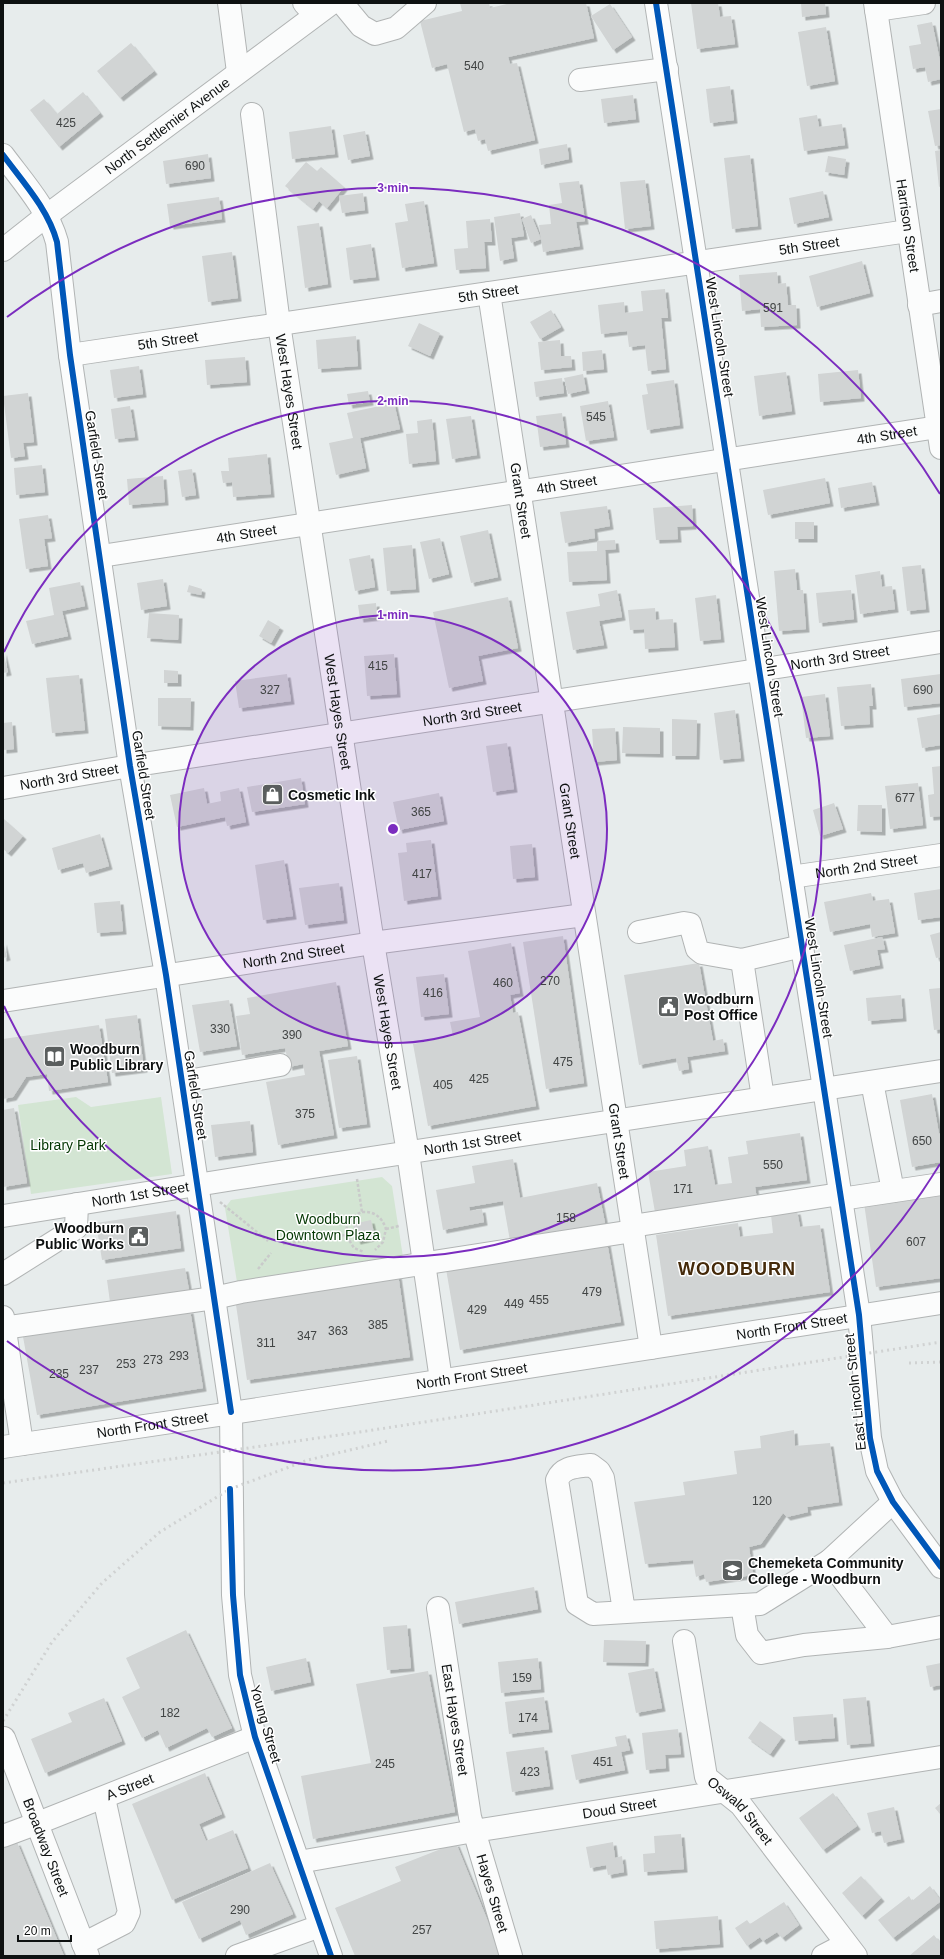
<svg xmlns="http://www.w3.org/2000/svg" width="944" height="1959" font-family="Arial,sans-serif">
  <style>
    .green { fill: #d3e5d3 }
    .building { fill: #d1d4d4; filter: url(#shadow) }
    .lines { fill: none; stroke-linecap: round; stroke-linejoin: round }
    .minor-casing { stroke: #b1b4b4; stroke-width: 24 }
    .major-casing { stroke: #b1b4b4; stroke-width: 24 }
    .path { stroke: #c9caca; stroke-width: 2.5; stroke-dasharray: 3 2; stroke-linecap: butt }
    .minor { stroke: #fbfcfc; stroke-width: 22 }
    .major { stroke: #fbfcfc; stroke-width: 22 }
    .rail { stroke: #d0d2d2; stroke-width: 3; stroke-dasharray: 2 4; stroke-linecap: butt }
    .cycleway-casing { stroke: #fff; stroke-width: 8 }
    .cycleway { stroke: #0057b8; stroke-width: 6 }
    .ring { fill: none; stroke: #7b2cbf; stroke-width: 2 }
    .labels { text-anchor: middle; stroke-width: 3; stroke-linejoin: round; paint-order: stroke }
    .number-label { font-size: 12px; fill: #414444 }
    .street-label { font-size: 14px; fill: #0e1111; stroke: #fff }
    .poi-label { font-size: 14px; font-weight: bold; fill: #0e1111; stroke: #fff; text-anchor: start }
    .park-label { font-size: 14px; fill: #033602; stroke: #fff }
    .district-label { font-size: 18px; font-weight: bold; letter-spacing: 1px; fill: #452a0a; stroke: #fff }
    .centre { fill: #7b2cbf; stroke: #fff; stroke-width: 2 }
    .ring-label { font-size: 12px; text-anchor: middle; font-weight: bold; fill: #7b2cbf; stroke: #fff; stroke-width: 3; stroke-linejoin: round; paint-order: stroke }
  </style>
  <defs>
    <filter id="shadow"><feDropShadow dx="3.5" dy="3.5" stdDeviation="0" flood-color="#0004"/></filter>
  </defs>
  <rect width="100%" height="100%" fill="#e7ecec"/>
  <path class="green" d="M76,1097L91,1107L161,1097L172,1174L31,1194L18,1105Z
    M382,1177L392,1186L403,1257L237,1282L225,1208L231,1200Z"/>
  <path class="building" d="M460,3H489L490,8L511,3H586L594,38L508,57L510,64L517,63L535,140L488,151L485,139L478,141L475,129L464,132L447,64L432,68L420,21L462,11Z
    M691,3H718L720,17L731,16L735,44L697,49Z
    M801,3H825L826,14L802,17Z
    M610,4L632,37L613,50L591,16Z
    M932,22L941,66V79L928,82L925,67L913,69L909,46L921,44L917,25Z
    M826,27L835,81L807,86L798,32Z
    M131,43L154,71L120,98L97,71Z
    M730,86L734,120L710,123L706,89Z
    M83,92L100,113L59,147L30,110L44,99L57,114Z
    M633,95L636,119L604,123L601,99Z
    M941,109V145L935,146L928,111Z
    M817,115L819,127L842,124L845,145L804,151L799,118Z
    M331,126L335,154L292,159L289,132Z
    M365,131L370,156L348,160L343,135Z
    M567,144L569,159L541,165L539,149Z
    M941,150V186L939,187L935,151Z
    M208,154L211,178L166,184L163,161Z
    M750,155L758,226L732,229L724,158Z
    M828,156L846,159L844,175L825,172Z
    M306,162L317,171L321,167L344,187L327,208L319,201L313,209L285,186Z
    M645,180L651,226L625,229L620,182Z
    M579,181L585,221L576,222L580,246L543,252L539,225L551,224L549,205L562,203L559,183Z
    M823,191L829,217L794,224L789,198Z
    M363,193L365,210L342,213L339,196Z
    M219,197L222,219L170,226L167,204Z
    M424,201L434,263L402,268L395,223L408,221L405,204Z
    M520,213L524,236L511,238L514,258L500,261L494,217Z
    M531,215L541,239L531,243L522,219Z
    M490,219L492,242H484L486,268L456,270L454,249L468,248L466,221Z
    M319,223L328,284L305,288L297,226Z
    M371,244L376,277L350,280L346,248Z
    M232,252L238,298L208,302L202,256Z
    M862,261L870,293L817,307L809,276Z
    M777,272L778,284L786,283L788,305H796L797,325L761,327L760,309L742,311L739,275Z
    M665,289L668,318H661L666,369L648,371L645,345L629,347L627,331L601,334L598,305L624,302L625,313L643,311L641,291Z
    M551,310L561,327L540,339L530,322Z
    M419,323L440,333L430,356L408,346Z
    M356,336L358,366L318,369L316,340Z
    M560,340L561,356H571L572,367L541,370L538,342Z
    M602,350L604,369L583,371L582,352Z
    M245,357L247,382L207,385L205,360Z
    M139,366L143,394L114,398L110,370Z
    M858,370L861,398L820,402L818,374Z
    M786,372L792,411L759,416L754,376Z
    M583,374L586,390L568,394L564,378Z
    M562,378L564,393L536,397L534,382Z
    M674,380L680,425L647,430L642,395L648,394L646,384Z
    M368,391L370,402L349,405L347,394Z
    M28,393L34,442L23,443L25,456L11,458L3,396Z
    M608,401L614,437L586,441L580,406Z
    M394,403L400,429L360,438L366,468L336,475L329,443L353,438L347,413Z
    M130,406L135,437L115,439L111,409Z
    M562,413L566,444L540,447L536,416Z
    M471,416L477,455L452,459L446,419Z
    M432,419L436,461L409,464L406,434L418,433L417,421Z
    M267,454L271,494L233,497L232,482L223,483L221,471H229L228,458Z
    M42,465L45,492L16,495L14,468Z
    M192,469L196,495L182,497L178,471Z
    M163,476L165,502L129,505L127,479Z
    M825,478L830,503L768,515L763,490Z
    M872,482L876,502L841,508L838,488Z
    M692,505L693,526L677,527L678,539L656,540L653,508Z
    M607,506L610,526L594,529L595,538L565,543L560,512Z
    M48,515L52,538L44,539L48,566L26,569L19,519Z
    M795,522H814V539H795Z
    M488,530L498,577L471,583L460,536Z
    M440,538L449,574L429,579L420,542Z
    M615,540L616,549L605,550L607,580L569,582L567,552L597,551V541Z
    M412,545L416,589L387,591L383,548Z
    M370,555L375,587L355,591L349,559Z
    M921,565L926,609L907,611L902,567Z
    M795,569L797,590H803L806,629L779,631L774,571Z
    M880,571L882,587L892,586L895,609L860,614L855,575Z
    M163,579L167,606L141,610L137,583Z
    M80,582L85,606L62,611L68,636L32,644L26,621L54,615L49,588Z
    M189,585L202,589L201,595L187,592Z
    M617,590L622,617L599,621L604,645L573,650L566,612L600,606L598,594Z
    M851,590L854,619L819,623L816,593Z
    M716,595L721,639L700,641L695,598Z
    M508,597L518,648L478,656L483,681L449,688L433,612Z
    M376,603L377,617L360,619L358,605Z
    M655,608L656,620L673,619L675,647L645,649L644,629L630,630L628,610Z
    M149,613L179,615L178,640L147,638Z
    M268,620L280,627L271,643L259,636Z
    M3,651L8,672L3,673Z
    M394,654L397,694L367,696L364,656Z
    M164,670L178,671V683H164Z
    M287,674L291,701L239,708L235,681Z
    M941,674V703L904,707L901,679Z
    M79,675L85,730L52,733L46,678Z
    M871,684L873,706H869L870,724L841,726L837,687Z
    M825,694L830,736L806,738L801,697Z
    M158,698H191L190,727L158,726Z
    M735,710L741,758L720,760L714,713Z
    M941,714V745L922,748L917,718Z
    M672,719L697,720L696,756H672Z
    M12,722L14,749L3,750V723Z
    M623,727L660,728V754L622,753Z
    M615,728L617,760L594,762L592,729Z
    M507,743L514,789L493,792L486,746Z
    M941,766V816L930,817L928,795L934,794L932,767Z
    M301,778L305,804L252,812L247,787Z
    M918,783L923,825L890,829L885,786Z
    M204,788L207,804L221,801L220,792L239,788L246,822L227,826L225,817L177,827L170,795Z
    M439,793L444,821L399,830L393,802Z
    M834,803L843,829L820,836L813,810Z
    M858,805H882V832L857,831Z
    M4,819L23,836L8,853L3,849Z
    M100,834L109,866L86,873L83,863L58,870L52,848Z
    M431,840L438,896L404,901L398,853L407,852L406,843Z
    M532,844L535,877L513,879L510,846Z
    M284,860L293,916L263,920L255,865Z
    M339,883L344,920L305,925L299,888Z
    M941,889V917L918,920L914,893Z
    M871,893L873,901L889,899L895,933L872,937L870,924L830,932L824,902Z
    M120,901L123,931L97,933L94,903Z
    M941,932V957L936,958L930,935Z
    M563,936L584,1083L546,1089L523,942Z
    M882,937L885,949L877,950L880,965L850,971L844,945Z
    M3,941L7,957L3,958Z
    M511,943L520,993L510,995L513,1013L518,1012L536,1106L428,1126L413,1044L453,1036L450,1022L480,1017L468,951Z
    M699,963L713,1041L723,1039L725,1051L687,1057L689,1069L679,1071L676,1058L639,1065L624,975Z
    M444,974L449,1014L421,1017L416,977Z
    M336,982L348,1046L319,1051L334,1135L278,1145L266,1082L305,1075L303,1064L289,1067L285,1048L242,1055L236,1016L250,1014L247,998Z
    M941,988V1029L934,1030L929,989Z
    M901,995L903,1018L868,1021L866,998Z
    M229,1000L237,1046L200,1052L192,1005Z
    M137,1015L144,1069L112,1073L105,1019Z
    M99,1025L108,1082L49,1091L47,1074L26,1077L13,1097L3,1099V1039Z
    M357,1056L367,1124L339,1128L328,1060Z
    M932,1094L939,1134L941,1133V1162L912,1167L900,1100Z
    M14,1108L27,1183L3,1187V1110Z
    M250,1121L253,1152L215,1157L211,1125Z
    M800,1133L807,1180L755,1187L758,1205L656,1218L648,1172L686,1166L684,1150L708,1146L715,1185L732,1183L728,1157L748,1154L746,1141Z
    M513,1159L520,1198L597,1183L605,1223L510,1241L503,1201L469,1207L470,1211L482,1209L484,1222L443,1230L436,1190L475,1183L472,1166Z
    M941,1192V1278L876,1287L864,1203Z
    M176,1211L181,1248L102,1260L96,1223Z
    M797,1211L800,1227L820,1225L830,1292L668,1316L656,1235L738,1223L740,1237L773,1233L771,1215Z
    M371,1220L375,1237L357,1241L353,1224Z
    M607,1242L621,1322L460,1350L446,1269Z
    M185,1268L189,1290L110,1302L107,1280Z
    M398,1274L410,1357L247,1380L235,1298Z
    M190,1310L203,1388L37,1415L22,1331L68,1323L69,1330Z
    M794,1430L795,1446L830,1443L839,1502L807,1507L808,1512L787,1517L783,1513L761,1544L749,1547L753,1575L706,1582L704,1574L696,1577L693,1560L645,1564L634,1502L685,1495L683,1482L737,1474L734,1451L761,1448L760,1436Z
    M534,1587L538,1609L459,1624L455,1602Z
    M407,1625L411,1668L387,1670L383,1627Z
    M186,1630L232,1728L212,1737L207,1728L166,1748L158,1730L142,1738L122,1697L140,1688L126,1658Z
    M604,1640L646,1641L645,1663L603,1662Z
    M306,1658L311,1682L271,1691L266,1667Z
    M538,1658L541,1689L501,1693L498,1662Z
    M941,1663V1685L930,1687L926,1666Z
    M654,1668L662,1708L636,1713L628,1673Z
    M428,1671L455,1812L313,1839L301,1776L371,1763L356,1684Z
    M544,1697L549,1729L509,1734L505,1702Z
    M866,1697L871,1743L847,1745L843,1699Z
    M104,1698L122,1741L45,1773L31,1739L72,1722L68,1713Z
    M833,1714L835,1738L795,1741L793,1717Z
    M760,1721L782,1737L770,1754L748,1738Z
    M678,1729L681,1754L665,1755L666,1768L646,1770L642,1733Z
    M626,1735L630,1750L621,1752L625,1770L576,1780L571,1755L617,1746L615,1737Z
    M544,1747L550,1786L512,1792L506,1752Z
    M205,1773L222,1814L199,1824L206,1841L233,1830L248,1868L172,1900L132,1804Z
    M833,1793L857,1826L823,1850L799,1818Z
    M941,1803V1815L935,1808Z
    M894,1807L901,1839L884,1843L881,1831L872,1833L867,1813Z
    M681,1834L684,1869L644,1872L643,1854L655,1853L654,1836Z
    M17,1842L64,1956H3V1848Z
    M613,1842L615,1858L622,1856L624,1872L608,1875L606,1865L590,1868L586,1847Z
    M456,1843L502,1956H355L335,1908L401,1881L395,1867Z
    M270,1863L293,1914L246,1935L240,1920L199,1939L182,1902Z
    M861,1876L881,1898L862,1916L842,1893Z
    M930,1886L941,1901L893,1938L878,1920L909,1896L912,1901Z
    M784,1902L799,1925L782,1938L777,1932L763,1941L760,1937L747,1946L735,1928L747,1920L750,1924Z
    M718,1916L720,1944L656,1949L654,1921Z
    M934,1935L941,1944V1956H909Z"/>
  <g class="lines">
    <defs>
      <g id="minor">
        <path d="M229,3L238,72"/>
        <path d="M304,3L315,15"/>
        <path d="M342,3L361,26L375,34L396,28L425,3"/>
        <path d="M656,3L859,1315L870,1438L877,1471L893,1502L941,1567"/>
        <path id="s1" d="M875,3L941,448"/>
        <path d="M876,10L924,3"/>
        <path d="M580,80L667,69"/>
        <path id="s2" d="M252,114L279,324L373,943L408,1153L441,1380"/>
        <path d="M3,155C23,182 48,209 57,242L70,355L130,766L166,975L231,1412"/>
        <path id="s3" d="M489,293L651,1348"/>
        <path d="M919,305L941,301"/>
        <path id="s4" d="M70,355L908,231"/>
        <path id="s5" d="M101,556L938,427"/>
        <path id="s6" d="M3,788L130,766L941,642"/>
        <path id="s7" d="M791,877L941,855"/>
        <path d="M639,932L684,923L690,924L697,949L702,953L742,960L802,946"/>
        <path d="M742,960L763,1098"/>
        <path id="s8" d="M3,1001L373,943L584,915"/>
        <path d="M182,1082L280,1065"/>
        <path d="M872,1082L893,1191"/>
        <path d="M841,1199L941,1184"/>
        <path id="s9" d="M3,1216L234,1179L941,1071"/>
        <path d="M632,1226L840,1194"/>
        <path d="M3,1274L76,1228L77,1204"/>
        <path d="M3,1317L22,1444"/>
        <path d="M3,1328L214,1298L241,1292L633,1231"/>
        <path d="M893,1502L829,1561L887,1637L941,1627"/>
        <path d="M742,1605L747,1635L761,1653L804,1645L887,1637"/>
        <path id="s10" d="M438,1608L470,1817L511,1956"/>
        <path d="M624,1611L603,1478L599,1471L591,1465C577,1467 563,1466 557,1480L577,1604L593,1614L760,1604L829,1561"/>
        <path id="s11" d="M684,1641L706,1777L741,1805L856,1956"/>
        <path id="s12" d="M4,1738L88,1956"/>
        <path id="s13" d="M3,1836L38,1823L255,1737"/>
        <path id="s14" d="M299,1862L474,1831L941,1757"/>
        <path d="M83,1944L124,1923L129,1912L104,1798"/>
        <path d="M237,1956L320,1926"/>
        <path d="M823,1956L846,1944"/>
      </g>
      <g id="major">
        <path id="s15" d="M3,250L46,216L332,3"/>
        <path d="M231,1412L233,1595L240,1675L255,1737L331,1956"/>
        <path id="s16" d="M3,1447L258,1409L941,1303"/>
      </g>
    </defs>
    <use href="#minor" class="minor-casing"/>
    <use href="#major" class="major-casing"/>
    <path class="path" d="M357,1179L362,1212C351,1216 346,1223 346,1235L354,1248L364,1252
      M220,1202L268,1241
      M362,1212C374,1211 382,1217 386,1229L383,1242L375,1250
      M386,1229L399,1226
      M283,1244L346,1235
      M258,1269L271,1253"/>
    <use href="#minor" class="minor"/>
    <use href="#major" class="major"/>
    <path class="rail" d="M909,1363L941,1362
      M3,1483L360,1432L941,1342
      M3,1721L52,1642L102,1583L160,1532L230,1489L308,1460L388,1441"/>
    <defs>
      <path id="cycleway" d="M656,3L859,1315L870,1438L877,1471L893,1502L941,1567
        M3,155C23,182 48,209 57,242L70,355L130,766L166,975L231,1412
        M230,1489L233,1595L240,1675L255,1737L331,1956"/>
    </defs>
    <use href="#cycleway" class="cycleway-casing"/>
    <use href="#cycleway" class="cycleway"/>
  </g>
  <circle cx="393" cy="829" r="214" fill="#7b2cbf" fill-opacity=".12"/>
  <g class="ring">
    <circle cx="393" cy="829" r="214"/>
    <path d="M4 652A428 428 0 1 1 4 1006"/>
    <path d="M940 1164A641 641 0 0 1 7 1341M7 317A641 641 0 0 1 940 494"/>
  </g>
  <defs>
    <symbol id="shop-square" viewBox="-11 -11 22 22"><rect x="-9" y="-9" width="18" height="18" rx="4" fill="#5a5e5e" stroke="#fff"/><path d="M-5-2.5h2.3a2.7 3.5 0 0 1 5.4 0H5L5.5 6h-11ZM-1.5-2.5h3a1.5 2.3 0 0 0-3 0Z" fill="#fff"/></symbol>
    <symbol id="civic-square" viewBox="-11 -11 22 22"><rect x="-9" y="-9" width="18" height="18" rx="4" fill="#5a5e5e" stroke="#fff"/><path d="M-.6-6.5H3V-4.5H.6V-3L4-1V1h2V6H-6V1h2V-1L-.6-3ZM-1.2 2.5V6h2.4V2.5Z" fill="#fff"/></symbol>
    <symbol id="library-square" viewBox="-11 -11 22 22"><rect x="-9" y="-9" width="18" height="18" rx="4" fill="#5a5e5e" stroke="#fff"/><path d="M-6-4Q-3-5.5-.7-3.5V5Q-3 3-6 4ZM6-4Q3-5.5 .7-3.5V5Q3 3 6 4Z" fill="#fff"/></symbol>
    <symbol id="university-square" viewBox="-11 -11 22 22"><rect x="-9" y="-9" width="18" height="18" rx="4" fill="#5a5e5e" stroke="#fff"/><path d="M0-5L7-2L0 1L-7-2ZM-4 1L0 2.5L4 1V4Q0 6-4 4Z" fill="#fff"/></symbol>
  </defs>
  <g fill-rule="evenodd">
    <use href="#shop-square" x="260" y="782" width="25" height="25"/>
    <use href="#civic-square" x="656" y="994" width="25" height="25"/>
    <use href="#library-square" x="42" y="1044" width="25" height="25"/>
    <use href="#civic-square" x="126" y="1224" width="25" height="25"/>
    <use href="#university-square" x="720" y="1558" width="25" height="25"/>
  </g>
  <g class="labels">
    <g class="number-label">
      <text x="474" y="70">540</text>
      <text x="66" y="127">425</text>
      <text x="195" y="170">690</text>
      <text x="773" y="312">591</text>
      <text x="596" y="421">545</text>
      <text x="378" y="670">415</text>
      <text x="270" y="694">327</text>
      <text x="923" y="694">690</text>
      <text x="905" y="802">677</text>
      <text x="421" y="816">365</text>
      <text x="422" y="878">417</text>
      <text x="550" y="985">270</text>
      <text x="503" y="987">460</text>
      <text x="433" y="997">416</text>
      <text x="220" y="1033">330</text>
      <text x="292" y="1039">390</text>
      <text x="563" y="1066">475</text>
      <text x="479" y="1083">425</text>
      <text x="443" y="1089">405</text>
      <text x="305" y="1118">375</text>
      <text x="922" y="1145">650</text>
      <text x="773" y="1169">550</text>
      <text x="683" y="1193">171</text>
      <text x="566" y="1222">158</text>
      <text x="916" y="1246">607</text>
      <text x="592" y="1296">479</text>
      <text x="539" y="1304">455</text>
      <text x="514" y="1308">449</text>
      <text x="477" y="1314">429</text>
      <text x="378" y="1329">385</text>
      <text x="338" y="1335">363</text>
      <text x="307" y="1340">347</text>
      <text x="266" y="1347">311</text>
      <text x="179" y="1360">293</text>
      <text x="153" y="1364">273</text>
      <text x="126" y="1368">253</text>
      <text x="89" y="1374">237</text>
      <text x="59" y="1378">235</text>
      <text x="762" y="1505">120</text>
      <text x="522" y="1682">159</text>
      <text x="170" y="1717">182</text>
      <text x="528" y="1722">174</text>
      <text x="603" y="1766">451</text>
      <text x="385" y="1768">245</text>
      <text x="530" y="1776">423</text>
      <text x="240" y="1914">290</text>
      <text x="422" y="1934">257</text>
    </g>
    <g class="street-label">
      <text dy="5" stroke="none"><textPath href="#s15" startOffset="206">North Settlemier Avenue</textPath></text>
      <text dy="5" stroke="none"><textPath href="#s1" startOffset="225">Harrison Street</textPath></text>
      <text dy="5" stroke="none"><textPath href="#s4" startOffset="747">5th Street</textPath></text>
      <text dy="5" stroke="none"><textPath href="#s4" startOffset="423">5th Street</textPath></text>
      <text transform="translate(720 337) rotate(81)" y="5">West Lincoln Street</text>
      <text dy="5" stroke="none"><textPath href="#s4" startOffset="99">5th Street</textPath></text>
      <text dy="5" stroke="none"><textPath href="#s2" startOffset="280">West Hayes Street</textPath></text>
      <text dy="5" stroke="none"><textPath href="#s5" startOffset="795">4th Street</textPath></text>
      <text transform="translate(97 455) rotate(81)" y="5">Garfield Street</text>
      <text dy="5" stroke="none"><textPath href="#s5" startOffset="471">4th Street</textPath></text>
      <text dy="5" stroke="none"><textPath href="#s3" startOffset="210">Grant Street</textPath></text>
      <text dy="5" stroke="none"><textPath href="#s5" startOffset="147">4th Street</textPath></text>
      <text transform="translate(770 657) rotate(81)" y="5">West Lincoln Street</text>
      <text dy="5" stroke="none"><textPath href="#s6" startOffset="847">North 3rd Street</textPath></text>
      <text dy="5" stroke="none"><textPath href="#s2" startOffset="604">West Hayes Street</textPath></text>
      <text dy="5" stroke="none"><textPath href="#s6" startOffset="475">North 3rd Street</textPath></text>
      <text transform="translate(144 775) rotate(81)" y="5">Garfield Street</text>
      <text dy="5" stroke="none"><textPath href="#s6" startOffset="67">North 3rd Street</textPath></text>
      <text dy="5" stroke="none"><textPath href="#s3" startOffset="534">Grant Street</textPath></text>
      <text dy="5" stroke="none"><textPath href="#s7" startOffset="76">North 2nd Street</textPath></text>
      <text dy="5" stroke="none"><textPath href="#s8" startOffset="294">North 2nd Street</textPath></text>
      <text transform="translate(819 978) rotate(81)" y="5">West Lincoln Street</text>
      <text dy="5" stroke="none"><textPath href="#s2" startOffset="928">West Hayes Street</textPath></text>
      <text transform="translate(196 1095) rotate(81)" y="5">Garfield Street</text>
      <text dy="5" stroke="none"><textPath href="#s3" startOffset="858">Grant Street</textPath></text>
      <text dy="5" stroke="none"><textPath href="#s9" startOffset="475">North 1st Street</textPath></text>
      <text dy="5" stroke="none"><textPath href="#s9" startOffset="139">North 1st Street</textPath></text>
      <text dy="5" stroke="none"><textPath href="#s16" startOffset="798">North Front Street</textPath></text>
      <text dy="5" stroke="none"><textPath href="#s16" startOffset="474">North Front Street</textPath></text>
      <text transform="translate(855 1392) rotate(-96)" y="5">East Lincoln Street</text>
      <text dy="5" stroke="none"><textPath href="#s16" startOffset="151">North Front Street</textPath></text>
      <text dy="5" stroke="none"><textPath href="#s10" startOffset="113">East Hayes Street</textPath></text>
      <text transform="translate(266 1724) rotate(74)" y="5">Young Street</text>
      <text dy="5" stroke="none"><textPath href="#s13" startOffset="136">A Street</textPath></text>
      <text dy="5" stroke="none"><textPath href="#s14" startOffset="325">Doud Street</textPath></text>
      <text dy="5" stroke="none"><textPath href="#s11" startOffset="186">Oswald Street</textPath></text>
      <text dy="5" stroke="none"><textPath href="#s12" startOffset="117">Broadway Street</textPath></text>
      <text dy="5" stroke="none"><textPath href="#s10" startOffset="291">Hayes Street</textPath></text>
    </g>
    <g class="poi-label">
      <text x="288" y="800">Cosmetic Ink</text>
      <text x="684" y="1004">Woodburn<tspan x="684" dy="16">Post Office</tspan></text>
      <text x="70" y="1054">Woodburn<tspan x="70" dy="16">Public Library</tspan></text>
      <text x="124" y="1233" text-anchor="end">Woodburn<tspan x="124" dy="16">Public Works</tspan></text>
      <text x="748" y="1568">Chemeketa Community<tspan x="748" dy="16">College - Woodburn</tspan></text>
    </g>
    <g class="park-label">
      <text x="68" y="1150">Library Park</text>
      <text x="328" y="1224">Woodburn<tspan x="328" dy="16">Downtown Plaza</tspan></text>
    </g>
    <g class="district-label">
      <text x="737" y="1275">WOODBURN</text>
    </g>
  </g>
  <circle cx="393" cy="829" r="6" class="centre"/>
  <g class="ring-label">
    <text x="393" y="192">3 min</text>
    <text x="393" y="405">2 min</text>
    <text x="393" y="619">1 min</text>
  </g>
  <rect width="944" height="1959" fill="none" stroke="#0e1111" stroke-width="8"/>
  <path d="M18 1935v6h53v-6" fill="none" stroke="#0e1111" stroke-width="2"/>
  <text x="24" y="1935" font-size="12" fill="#0e1111" stroke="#ffffff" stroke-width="3" paint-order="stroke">20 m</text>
</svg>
